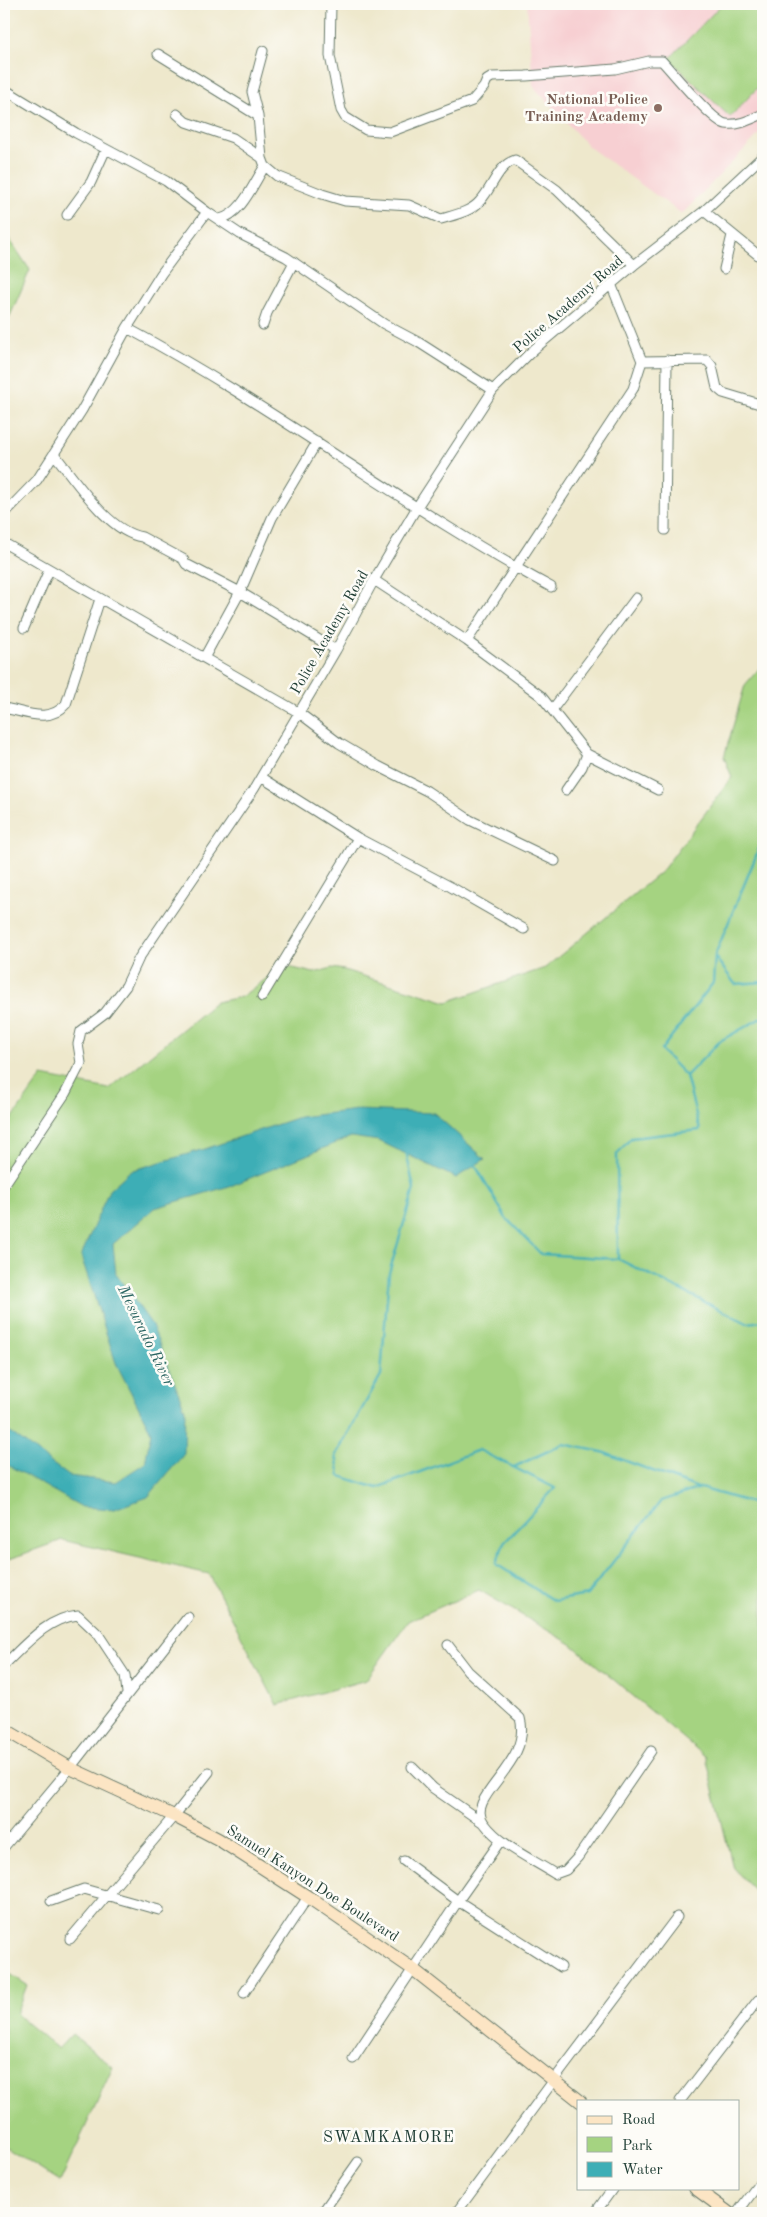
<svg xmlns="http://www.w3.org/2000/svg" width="767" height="2217" font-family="'Old Standard TT',serif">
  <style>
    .built { fill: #f7cfd2 }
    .green { fill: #a5d381; stroke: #62885a }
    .water { fill: #3daeb6; stroke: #2e7675 }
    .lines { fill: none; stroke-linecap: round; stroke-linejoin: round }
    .stream { stroke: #3daeb6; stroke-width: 2.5 }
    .street-casing { stroke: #677969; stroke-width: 11 }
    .secondary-casing { stroke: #677969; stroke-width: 14 }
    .street { stroke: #fff; stroke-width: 9 }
    .secondary { stroke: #fce5c4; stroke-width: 12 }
    .education-dot { fill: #8d6e63; stroke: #fdfcf7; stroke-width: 2 }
    .labels { text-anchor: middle; stroke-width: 5; stroke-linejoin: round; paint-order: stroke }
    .education-label { font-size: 15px; font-weight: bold; fill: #785e54; stroke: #fdfcf7; text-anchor: end }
    .street-label { font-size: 15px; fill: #1f3d34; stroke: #fdfcf7 }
    .water-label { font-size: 16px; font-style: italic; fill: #2a6562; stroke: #fdfcf7 }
    .neighbourhood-label { font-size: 16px; letter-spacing: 1px; fill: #1f3d34; stroke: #fdfcf7 }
  </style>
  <rect width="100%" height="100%" fill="#fdfcf7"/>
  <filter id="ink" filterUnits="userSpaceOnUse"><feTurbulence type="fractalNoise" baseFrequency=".02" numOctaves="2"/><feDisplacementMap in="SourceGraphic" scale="10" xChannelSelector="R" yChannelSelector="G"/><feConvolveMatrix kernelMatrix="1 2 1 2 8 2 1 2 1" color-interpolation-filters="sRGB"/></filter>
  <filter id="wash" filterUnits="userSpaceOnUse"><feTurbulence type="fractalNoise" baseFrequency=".0096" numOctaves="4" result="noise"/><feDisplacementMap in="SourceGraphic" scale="20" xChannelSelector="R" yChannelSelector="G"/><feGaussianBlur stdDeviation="1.12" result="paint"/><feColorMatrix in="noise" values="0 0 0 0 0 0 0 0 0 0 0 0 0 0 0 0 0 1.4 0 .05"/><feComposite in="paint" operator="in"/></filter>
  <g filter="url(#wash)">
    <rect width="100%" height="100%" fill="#eee8cc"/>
    <path class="built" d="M527,4H763V130L682,214L589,147L533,86Z"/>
    <path class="green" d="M722,4H763V82L730,117L669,59Z
      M4,231L30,270L6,325H4Z
      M763,664V1899L733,1868L706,1757L571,1644L479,1590L408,1621L366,1680L277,1705L209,1574L62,1540L4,1561V1130L42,1076L109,1089L216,1002L241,997L284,966L314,973L332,968L344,970L447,1002L545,968L662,871L732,777L724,757L745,685Z
      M4,1970L27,1985L16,2014L58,2049L72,2034L113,2067L60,2182L4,2146Z"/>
    <path class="water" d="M357,1110L434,1113L485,1159L456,1178L379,1141L351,1137L233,1185L155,1208L113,1244L116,1274L152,1325L185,1410L184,1454L148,1497L114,1509L82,1507L4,1463V1430L14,1435L69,1476L116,1482L145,1463L151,1432L116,1363L81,1256L109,1190L130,1171L205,1149L299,1117Z"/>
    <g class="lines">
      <path class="stream" d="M715,957L735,984L763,982
        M686,1076L720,1041L763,1017
        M406,1151L414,1189L389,1273L381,1375L336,1455L340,1476L377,1488L479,1450L555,1488L504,1543L496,1564L554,1601L587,1595L661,1501L700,1488L763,1506
        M474,1163L506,1218L541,1254L618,1259L747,1323L763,1321
        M618,1259L617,1154L631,1138L700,1130L686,1076L661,1050L713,983L715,955L763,839
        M514,1467L563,1444L602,1452L698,1488"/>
    </g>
  </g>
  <g filter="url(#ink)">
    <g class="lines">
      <defs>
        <path id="street" d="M331,4L330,56L341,110L345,117L366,130L390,132L472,101L484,87L487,80L492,77L526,76L615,69L649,61H662C673,73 713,122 726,124C739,126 751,119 763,114
          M263,51L252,92L258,116L262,158L265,166L277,176L322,194L345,201L409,205L441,219C454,215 471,212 480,201C492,189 498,165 515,160L557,190L634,265
          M158,54L258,116
          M4,89L76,133L166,181L207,212L240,234L286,257L384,324L418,342L493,390
          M177,114L186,122L233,138L262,158
          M704,211L763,259
          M67,215L91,182L106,149
          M220,219C242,214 253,184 265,166
          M724,269L732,235
          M263,325L267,313L294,262
          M127,328C273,406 405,508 551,587
          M642,361L707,360L712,366L717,388L723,393L763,405
          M54,454C75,479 108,532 142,537L183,559L186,564L240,592L336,650
          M4,514L37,480L82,410L127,328L161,274L207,212
          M665,530L667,360
          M4,543L298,712L339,743L378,766L427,791L470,820L555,861
          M374,580L467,641L541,696L587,754L582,767L566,790
          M24,628L49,570
          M467,641L633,389L642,361L611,284
          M204,658L240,592L272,518L317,442
          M4,708C26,712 49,724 66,704L100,599
          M552,710L636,598
          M587,754L658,790
          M261,777L358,838L451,887L524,929
          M262,997L358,838
          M4,1185L65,1094L81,1063L78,1044L81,1031L105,1013L126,986L139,958L254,789L336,650L374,580L417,507L493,390L532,351L634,265L704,211L763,156
          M448,1645L468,1671L520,1718C533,1764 463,1797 484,1823C501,1846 532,1859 555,1874L566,1870L578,1857L651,1751
          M4,1665C25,1645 47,1618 78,1615L98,1634L125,1675L127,1693
          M412,1767L433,1788L482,1822
          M4,1847L70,1768L188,1617
          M404,1861L458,1901L561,1967
          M51,1901L84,1889L159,1910
          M70,1939L174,1816L209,1772
          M244,1993L308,1897
          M353,2059L458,1901L501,1840
          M680,2101L758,2000
          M322,2213L358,2162
          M456,2213L554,2080L677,1917
          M595,2213L613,2188
          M737,2213L763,2178"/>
        <path id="secondary" d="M4,1729L70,1768L174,1816L218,1839L308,1897L414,1970L580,2101
          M695,2188L729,2213"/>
      </defs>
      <use href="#street" class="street-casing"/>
      <use href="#secondary" class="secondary-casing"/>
      <use href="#street" class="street"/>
      <use href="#secondary" class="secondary"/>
    </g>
  </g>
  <circle class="education-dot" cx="658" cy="108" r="5"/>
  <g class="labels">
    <g class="education-label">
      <text x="648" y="104">National Police<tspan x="648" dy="17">Training Academy</tspan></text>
    </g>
    <g class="street-label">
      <text transform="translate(568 304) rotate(-41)" y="5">Police Academy Road</text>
      <text transform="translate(329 632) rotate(-60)" y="5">Police Academy Road</text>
      <text transform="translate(313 1883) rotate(33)" y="5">Samuel Kanyon Doe Boulevard</text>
    </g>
    <g class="water-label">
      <text transform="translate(147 1335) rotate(64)" y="6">Mesurado River</text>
    </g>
    <g class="neighbourhood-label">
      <text x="389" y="2142">SWAMKAMORE</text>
    </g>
  </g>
  <rect width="767" height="2217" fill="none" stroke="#fdfcf7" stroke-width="20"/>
  <rect x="577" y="2100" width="162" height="90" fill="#fdfcf7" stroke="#a4b0a9"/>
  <rect x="587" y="2116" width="25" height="8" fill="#fce5c4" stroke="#a4b0a9"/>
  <text x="622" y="2124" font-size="15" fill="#1f3d34">Road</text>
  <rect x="587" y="2137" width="25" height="15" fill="#a5d381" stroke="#a4b0a9"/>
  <text x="622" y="2150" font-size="15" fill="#1f3d34">Park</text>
  <rect x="587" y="2162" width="25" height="15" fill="#3daeb6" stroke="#a4b0a9"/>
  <text x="622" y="2174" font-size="15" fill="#1f3d34">Water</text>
</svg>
